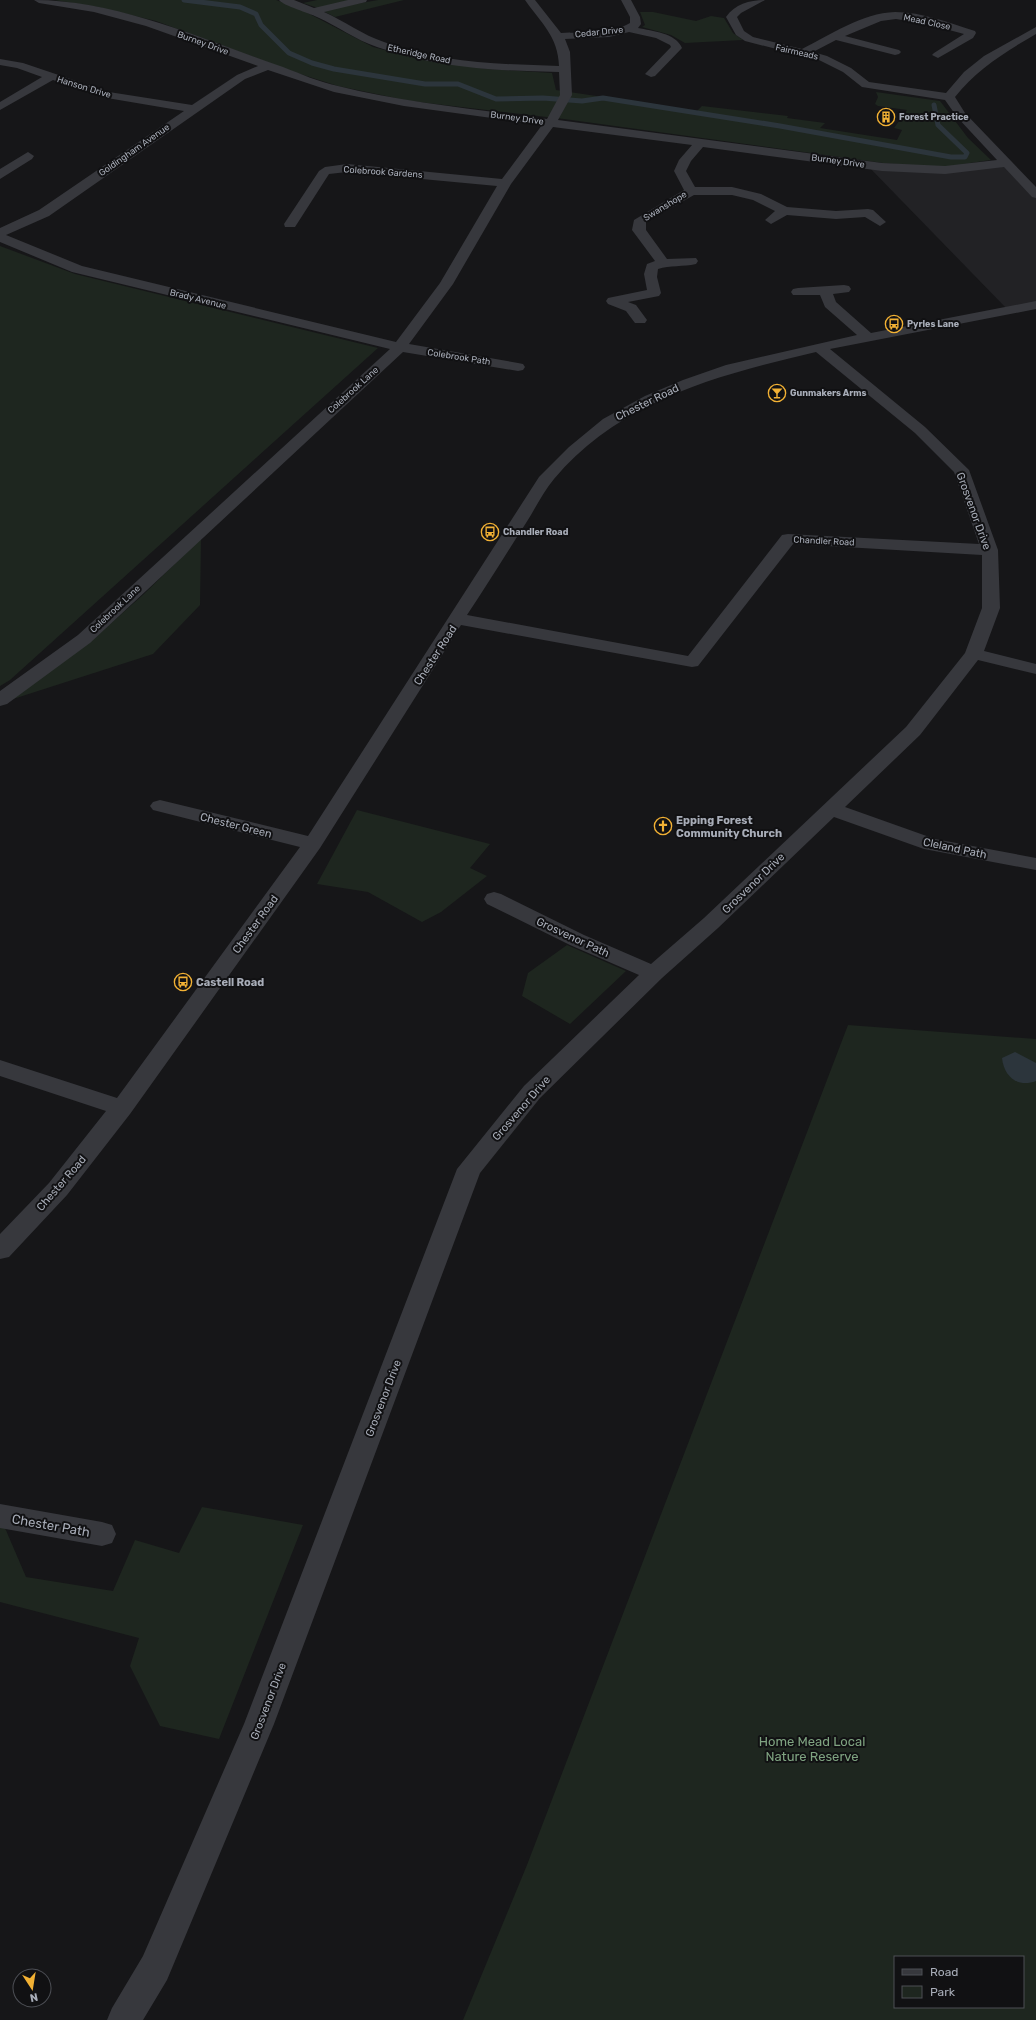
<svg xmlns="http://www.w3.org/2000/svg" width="1036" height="2020" font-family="Rubik,sans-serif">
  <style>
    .built { fill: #222225 }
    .green { fill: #1e261f; fill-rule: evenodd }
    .water { fill: #2c353c }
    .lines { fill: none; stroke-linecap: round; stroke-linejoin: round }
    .stream { stroke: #2c353c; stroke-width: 5 }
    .minor { fill: #37383d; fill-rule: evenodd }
    .labels { text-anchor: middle; stroke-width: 4; stroke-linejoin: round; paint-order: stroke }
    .far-street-label { font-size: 9px; fill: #a8adb8; stroke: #111113 }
    .far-poi-label { font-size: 9px; font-weight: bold; fill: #a8adb8; stroke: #111113; text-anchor: start }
    .street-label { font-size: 11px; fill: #a8adb8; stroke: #111113 }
    .poi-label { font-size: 11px; font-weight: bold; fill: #a8adb8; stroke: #111113; text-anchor: start }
    .near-street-label { font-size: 13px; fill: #a8adb8; stroke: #111113 }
    .near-park-label { font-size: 13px; fill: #7fa381; stroke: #111113 }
  </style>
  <rect width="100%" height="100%" fill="#161618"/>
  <path class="built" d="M1007,163L1036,196V303L1008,310L866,164Z"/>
  <path class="green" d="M54,0H276L298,8L373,47L404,55L488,69L552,73L556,90L697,111L702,106L788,116L787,118L825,123L820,128L897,140L902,130L894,128L907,110L878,106L875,104L878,97L876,92L940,101L968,138L991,160L942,167L883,163L564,119L410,101L338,86L297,73L156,21L98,7Z
    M317,0H351L318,8L303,3Z
    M378,0H404L335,17L321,10Z
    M640,12H653L696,21L711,16L724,18L733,33L743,40L685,43L671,35L642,27L645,25Z
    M0,246L75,274L378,348L10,680L0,686Z
    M201,538L200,605L153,654L10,700L91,641L144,594Z
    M357,810L490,844L470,868L487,876L441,912L422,922L368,892L317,884Z
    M567,945L626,971L570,1024L522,996L528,973Z
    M848,1025L1036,1039V2020H463L527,1865ZM895,1957H1023V2007H895Z
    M202,1507L303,1525L219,1739L160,1726L130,1666L139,1638L0,1602V1526L5,1528L26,1577L113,1591L135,1540L179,1553Z"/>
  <path class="water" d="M1015,1052L1036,1063V1081C1018,1088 1004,1077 1002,1058Z"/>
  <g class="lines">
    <path class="stream" d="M184,0L240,7L256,14L261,25L289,53L312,63L334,69L425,84H458L496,99L543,98L582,101L603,98L780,126L951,157H965L967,153L938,125L934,105"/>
    <path class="minor" d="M34,0C118,0 204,40 283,67C301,74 319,82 338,86C406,103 477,109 547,119L560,95L559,72C498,71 435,68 377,47C356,40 337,26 317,17C309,13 284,6 279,0H294L314,8L348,0H367L366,2L324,12C344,21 363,35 384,42C440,63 500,64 559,66C558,36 541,23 525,0H535L561,33C584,32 610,35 630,23V17L621,0H631L640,17L641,24L638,28C652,31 676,33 682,48L655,76L651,77L645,74L671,47L670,45L656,38L629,32L609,37L565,39L570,52L572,95L558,120L882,163L945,166L997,160L957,117L945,100L862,87L843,72L819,60L745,41L736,35L726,17C735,4 750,0 765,0L741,13L737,17L744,31L753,37L802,49C830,35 862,13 895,12C922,12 950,23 975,31L976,33L973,38L938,58L932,55L934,53L964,34L927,24L896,19L881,21L845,36L899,50L901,52L899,54L895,55L836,40L813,52L827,56L851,68L869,82L946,93L964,72L984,56L1036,27V34C1005,52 977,69 955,97L965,113L1036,187V198L1032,197L1004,167L945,174L882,171L703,147L691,161L686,171L695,187H732L761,194L787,207L836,211L868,209L873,210L886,222L880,226L865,217L836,219L787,215L771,224L765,220L775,211L753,200L732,195H694L646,222V230L667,259L696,258L698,261L696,264C683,267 670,265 658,269L657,277L661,293L659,296L628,302L636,305L647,320L645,323H635L626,311L608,304L606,301L608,298L647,290L644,274L647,264L655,261L632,230L634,220L684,190L674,171L679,160L692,145L553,127L511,184L453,284L409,344L518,363L523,364L525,367L523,370L518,371L403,352L90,643L7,704L0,706V691L78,635L390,349L72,272L0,242V228L39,210L184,111L107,98L53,80L0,110V102L42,77L17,68L0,65V59L23,63L109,92L192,105L237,75L258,66L146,26L94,12L39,3ZM268,70L334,92L404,106L542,125L502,179L347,164L325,167L319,171L284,224L285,227H295L329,174L347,172L497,186L440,283L396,342L82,266L6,235L49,216L245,79Z
      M28,152L34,156L32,159L0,179V169Z
      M844,285L849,286L851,289L849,292L833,294L836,302L871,333L1036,301V309L830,349L925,427L969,470L998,550L1000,608L984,651L1036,664V674L978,660L920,735L845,807L935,839L1036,858V870L924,849L834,817L718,928L662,978L540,1098L480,1173L274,1724L167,1980L143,2020H107L112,2008L143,1956L244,1724L457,1169L524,1086L639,975L570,945L487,904L484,899L487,894L494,892L501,894L584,935L651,964L704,918L906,727L965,653L982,608V555L793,544L698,666L692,667L461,625L320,848L130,1114L67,1195L9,1257L0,1259V1234L49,1183L106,1111L0,1076V1060L117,1098L300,847L153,810L150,806L153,802L160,800L308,836L539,477L569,447L603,419L645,396L683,380L726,365L857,335L825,307L820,295H793L791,292L793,289L798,288ZM816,352L915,433L954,472L979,544L788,534L782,535L688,656L467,615C487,585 506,554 526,523C535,509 543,492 554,479C622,399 719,375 816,352Z
      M0,1504L102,1522L112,1525L116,1534L112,1543L102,1546L0,1528Z"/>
  </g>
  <defs>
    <symbol id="building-ring" viewBox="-11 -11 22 22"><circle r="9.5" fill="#111113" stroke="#f2b134" stroke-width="1.5"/><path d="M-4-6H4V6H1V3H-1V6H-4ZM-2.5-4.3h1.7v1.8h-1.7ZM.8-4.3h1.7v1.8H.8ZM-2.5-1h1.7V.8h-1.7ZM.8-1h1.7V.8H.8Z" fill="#f2b134"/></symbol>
    <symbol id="bus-ring" viewBox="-11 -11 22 22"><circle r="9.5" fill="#111113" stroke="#f2b134" stroke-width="1.5"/><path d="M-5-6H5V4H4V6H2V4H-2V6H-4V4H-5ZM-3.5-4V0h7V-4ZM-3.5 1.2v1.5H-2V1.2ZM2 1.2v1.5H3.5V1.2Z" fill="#f2b134"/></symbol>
    <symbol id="bar-ring" viewBox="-11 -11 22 22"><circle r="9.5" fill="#111113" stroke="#f2b134" stroke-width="1.5"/><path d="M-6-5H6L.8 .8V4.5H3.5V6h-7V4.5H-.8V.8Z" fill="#f2b134"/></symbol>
    <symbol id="church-ring" viewBox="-11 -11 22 22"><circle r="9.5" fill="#111113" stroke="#f2b134" stroke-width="1.5"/><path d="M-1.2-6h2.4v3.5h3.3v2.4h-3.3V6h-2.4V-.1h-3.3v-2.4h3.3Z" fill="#f2b134"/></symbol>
  </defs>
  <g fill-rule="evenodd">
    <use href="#building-ring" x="876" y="107" width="20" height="20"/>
    <use href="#bus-ring" x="884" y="314" width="20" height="20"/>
    <use href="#bar-ring" x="767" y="383" width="20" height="20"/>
    <use href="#bus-ring" x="480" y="522" width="20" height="20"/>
    <use href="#church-ring" x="653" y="816" width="20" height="20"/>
    <use href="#bus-ring" x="173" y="972" width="20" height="20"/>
  </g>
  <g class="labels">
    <g class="far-street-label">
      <text transform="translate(927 22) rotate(12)" y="3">Mead Close</text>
      <text transform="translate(599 32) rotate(-6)" y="3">Cedar Drive</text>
      <text transform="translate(203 43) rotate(20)" y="3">Burney Drive</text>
      <text transform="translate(797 52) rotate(13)" y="3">Fairmeads</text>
      <text transform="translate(419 54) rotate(12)" y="3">Etheridge Road</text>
      <text transform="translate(84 87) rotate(17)" y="3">Hanson Drive</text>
      <text transform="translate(517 118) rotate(8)" y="3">Burney Drive</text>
      <text transform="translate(134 150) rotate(-35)" y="3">Goldingham Avenue</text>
      <text transform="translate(838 161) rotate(8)" y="3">Burney Drive</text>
      <text transform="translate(383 172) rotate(4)" y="3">Colebrook Gardens</text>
      <text transform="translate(665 206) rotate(-31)" y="3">Swanshope</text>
      <text transform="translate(198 299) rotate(14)" y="3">Brady Avenue</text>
      <text transform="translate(459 357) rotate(9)" y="3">Colebrook Path</text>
      <text transform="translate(353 390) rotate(-42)" y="3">Colebrook Lane</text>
      <text transform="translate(824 541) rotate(3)" y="3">Chandler Road</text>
      <text transform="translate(115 609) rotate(-43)" y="3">Colebrook Lane</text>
    </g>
    <g class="far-poi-label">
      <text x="899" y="120">Forest Practice</text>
      <text x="907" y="327">Pyrles Lane</text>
      <text x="790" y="396">Gunmakers Arms</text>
      <text x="503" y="535">Chandler Road</text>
    </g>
    <g class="street-label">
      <text transform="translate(647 402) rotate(-26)" y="4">Chester Road</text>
      <text transform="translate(974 511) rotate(70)" y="4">Grosvenor Drive</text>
      <text transform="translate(435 655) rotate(-57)" y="4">Chester Road</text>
      <text transform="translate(236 825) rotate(14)" y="4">Chester Green</text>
      <text transform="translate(955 848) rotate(12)" y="4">Cleland Path</text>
      <text transform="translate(753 883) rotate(-44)" y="4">Grosvenor Drive</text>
      <text transform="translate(255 924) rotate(-54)" y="4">Chester Road</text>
      <text transform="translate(573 937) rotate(25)" y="4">Grosvenor Path</text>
      <text transform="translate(521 1108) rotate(-49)" y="4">Grosvenor Drive</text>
      <text transform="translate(61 1183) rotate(-49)" y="4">Chester Road</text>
      <text transform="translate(383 1398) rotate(-69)" y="4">Grosvenor Drive</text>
      <text transform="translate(268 1701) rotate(-69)" y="4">Grosvenor Drive</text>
    </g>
    <g class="poi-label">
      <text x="676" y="824">Epping Forest<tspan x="676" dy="13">Community Church</tspan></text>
      <text x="196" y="986">Castell Road</text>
    </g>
    <g class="near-street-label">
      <text transform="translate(51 1525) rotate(10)" y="5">Chester Path</text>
    </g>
    <g class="near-park-label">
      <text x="812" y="1746">Home Mead Local<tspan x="812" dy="15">Nature Reserve</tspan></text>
    </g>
  </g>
  <rect x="894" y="1956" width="130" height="52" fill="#111113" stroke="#4d4f55"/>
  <rect x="902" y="1969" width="20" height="6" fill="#37383d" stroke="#4d4f55"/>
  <text x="930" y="1976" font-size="12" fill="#a8adb8">Road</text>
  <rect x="902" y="1986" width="20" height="12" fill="#1e261f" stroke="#4d4f55"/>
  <text x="930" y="1996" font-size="12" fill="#a8adb8">Park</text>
  <g transform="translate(32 1988) rotate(168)"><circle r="19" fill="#111113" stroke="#4d4f55"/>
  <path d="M0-3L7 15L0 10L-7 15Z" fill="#f2b134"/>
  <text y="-6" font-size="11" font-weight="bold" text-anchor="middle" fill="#a8adb8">N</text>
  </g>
</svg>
